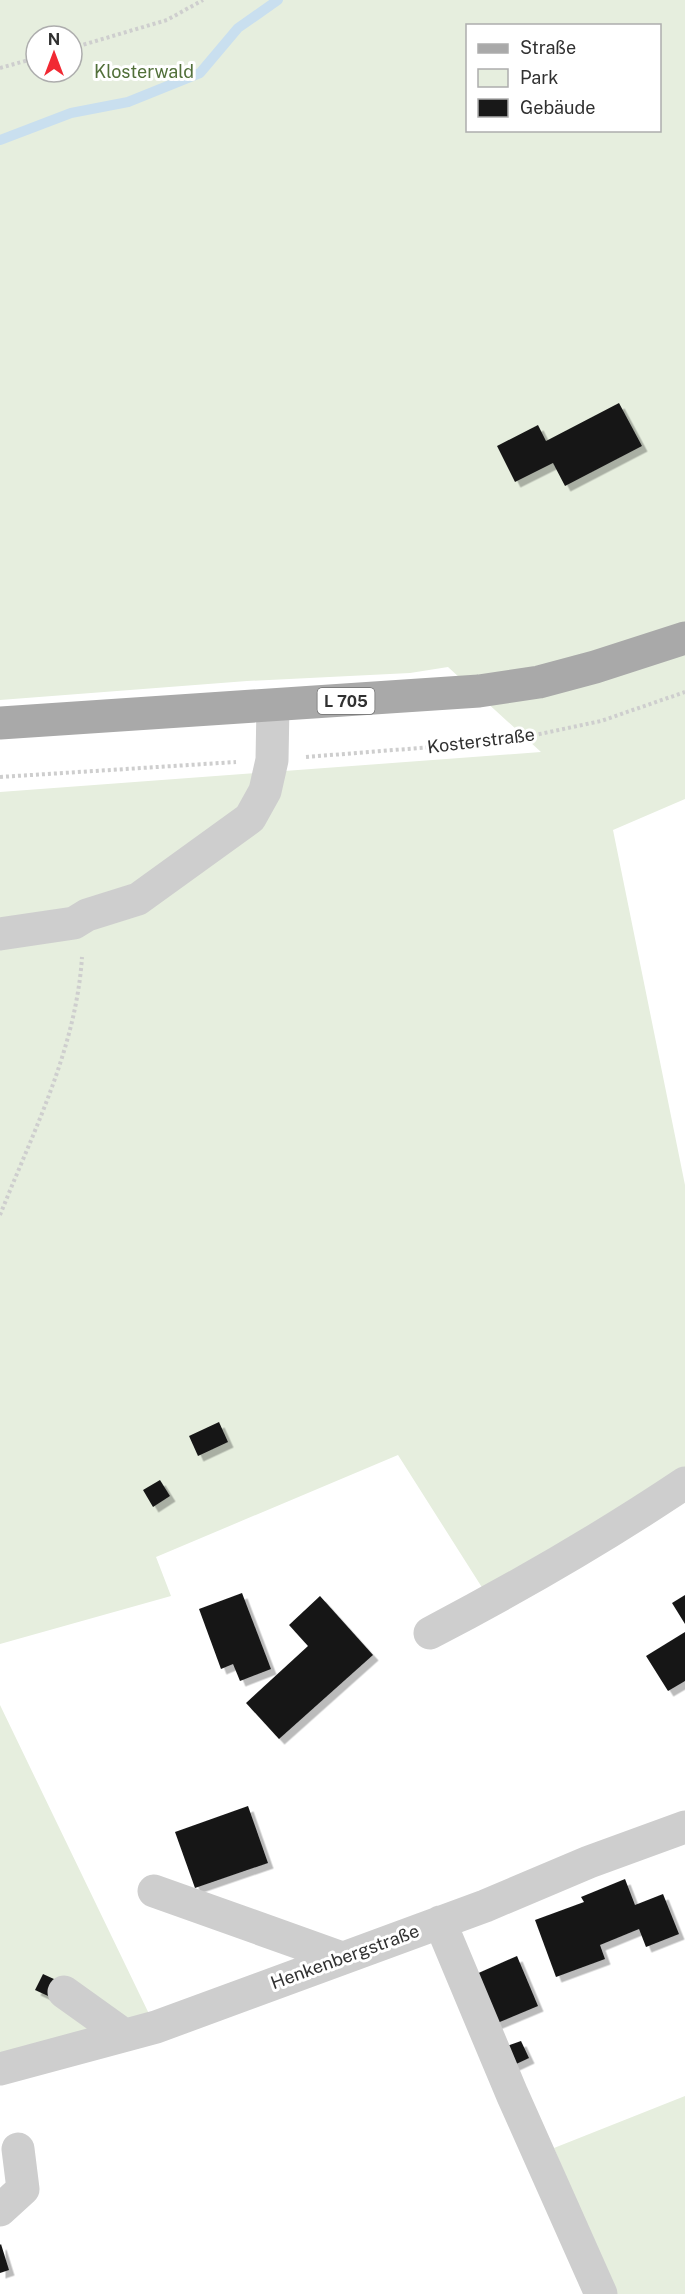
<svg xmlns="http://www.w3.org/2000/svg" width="685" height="2294" font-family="'Public Sans',sans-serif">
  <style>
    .green { fill: #e6eede; fill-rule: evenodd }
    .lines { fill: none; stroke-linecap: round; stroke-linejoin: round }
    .stream { stroke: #c9dfef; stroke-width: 10 }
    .building { fill: #181818; filter: url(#shadow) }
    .path { stroke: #cecece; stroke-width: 4; stroke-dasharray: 3 3; stroke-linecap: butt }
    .minor { stroke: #cecece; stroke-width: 33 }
    .major { stroke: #a9a9a9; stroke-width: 33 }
    .labels { text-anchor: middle; stroke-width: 6; stroke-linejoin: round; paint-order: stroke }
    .shield { fill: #fff; stroke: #6f6f6f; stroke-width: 1.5 }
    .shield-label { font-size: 16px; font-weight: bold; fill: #313131 }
    .park-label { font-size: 18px; fill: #52703a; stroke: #fff }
    .street-label { font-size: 18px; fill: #313131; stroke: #fff }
  </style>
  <defs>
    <filter id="shadow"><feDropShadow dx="5.5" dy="5.5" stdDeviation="0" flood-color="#0004"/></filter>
  </defs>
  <rect width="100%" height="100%" fill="#fff"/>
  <path class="green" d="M0,0H685V799L613,830L685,1185V1468L483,1589L398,1455L156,1557L171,1596L0,1644V792L541,752L448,667L410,673L247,681L0,700ZM468,26H660V130H468ZM36,36H72V72H36Z
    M0,1705L152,2020L0,2061Z
    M685,2096V2294H616L554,2148Z"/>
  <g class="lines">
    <path class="stream" d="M0,140L71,113L128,102L200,73L238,28L278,0"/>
  </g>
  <path class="building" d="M619,403L642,446L565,486L553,463L515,482L497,446L538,425L546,441Z
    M219,1422L228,1442L198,1456L189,1436Z
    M160,1480L170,1496L153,1507L143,1490Z
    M242,1593L271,1669L240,1681L233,1664L221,1669L199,1609Z
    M685,1595V1624L672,1603Z
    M320,1596L373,1655L279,1739L246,1703L308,1646L289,1625Z
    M685,1632V1681L668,1691L646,1656Z
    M248,1806L268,1863L195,1888L175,1832Z
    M625,1879L635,1905L663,1894L679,1934L646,1947L639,1929L600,1945L605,1959L556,1977L535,1920L584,1902L581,1897Z
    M517,1956L538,2006L495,2024L474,1975Z
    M43,1974L67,1985L59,2001L35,1990Z
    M521,2041L529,2058L512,2066L504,2047Z
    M1,2244L9,2270L0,2273V2245Z"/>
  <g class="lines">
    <path class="path" d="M72,48L167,20L203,0
      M0,68L36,58
      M306,757L507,741L601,721L685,692
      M0,777L236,762
      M0,1215C33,1132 76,1049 82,957"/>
    <path class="minor" d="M0,934L74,923L87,915L138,899L250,818L265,791L272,760L273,706
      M430,1633C518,1587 603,1538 685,1483
      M154,1891L342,1958
      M440,1922L512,2094L601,2294
      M64,1992L124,2035
      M0,2069L156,2027L485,1906L589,1862L685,1827
      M0,2210L23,2189L18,2149"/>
    <path class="major" d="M0,723L479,691L539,682L595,667L685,638"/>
  </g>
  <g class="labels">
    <rect class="shield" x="317.5" y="688" width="57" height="26" rx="4.5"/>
    <g class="shield-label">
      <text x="346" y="707">L 705</text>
    </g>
    <g class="park-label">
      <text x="144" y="78">Klosterwald</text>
    </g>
    <g class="street-label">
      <text transform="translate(481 741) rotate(-7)" y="6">Kosterstraße</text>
      <text transform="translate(345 1957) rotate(-20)" y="6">Henkenbergstraße</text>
    </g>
  </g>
  <rect x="466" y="24" width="195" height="108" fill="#ffffff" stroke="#adadad" stroke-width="1.5"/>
  <rect x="478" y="44" width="30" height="9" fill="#a9a9a9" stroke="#adadad" stroke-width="1.5"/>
  <text x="520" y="54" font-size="18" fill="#313131">Straße</text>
  <rect x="478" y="69" width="30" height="18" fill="#e6eede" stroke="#adadad" stroke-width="1.5"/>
  <text x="520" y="84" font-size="18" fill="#313131">Park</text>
  <rect x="478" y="99" width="30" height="18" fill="#181818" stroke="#adadad" stroke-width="1.5"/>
  <text x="520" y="114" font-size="18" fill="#313131">Gebäude</text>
  <g transform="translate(54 54)"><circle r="28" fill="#ffffff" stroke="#adadad" stroke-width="1.5"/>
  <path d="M0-4.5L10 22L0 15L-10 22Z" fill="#f12933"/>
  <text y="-9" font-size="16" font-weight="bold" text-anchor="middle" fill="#313131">N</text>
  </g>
</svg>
